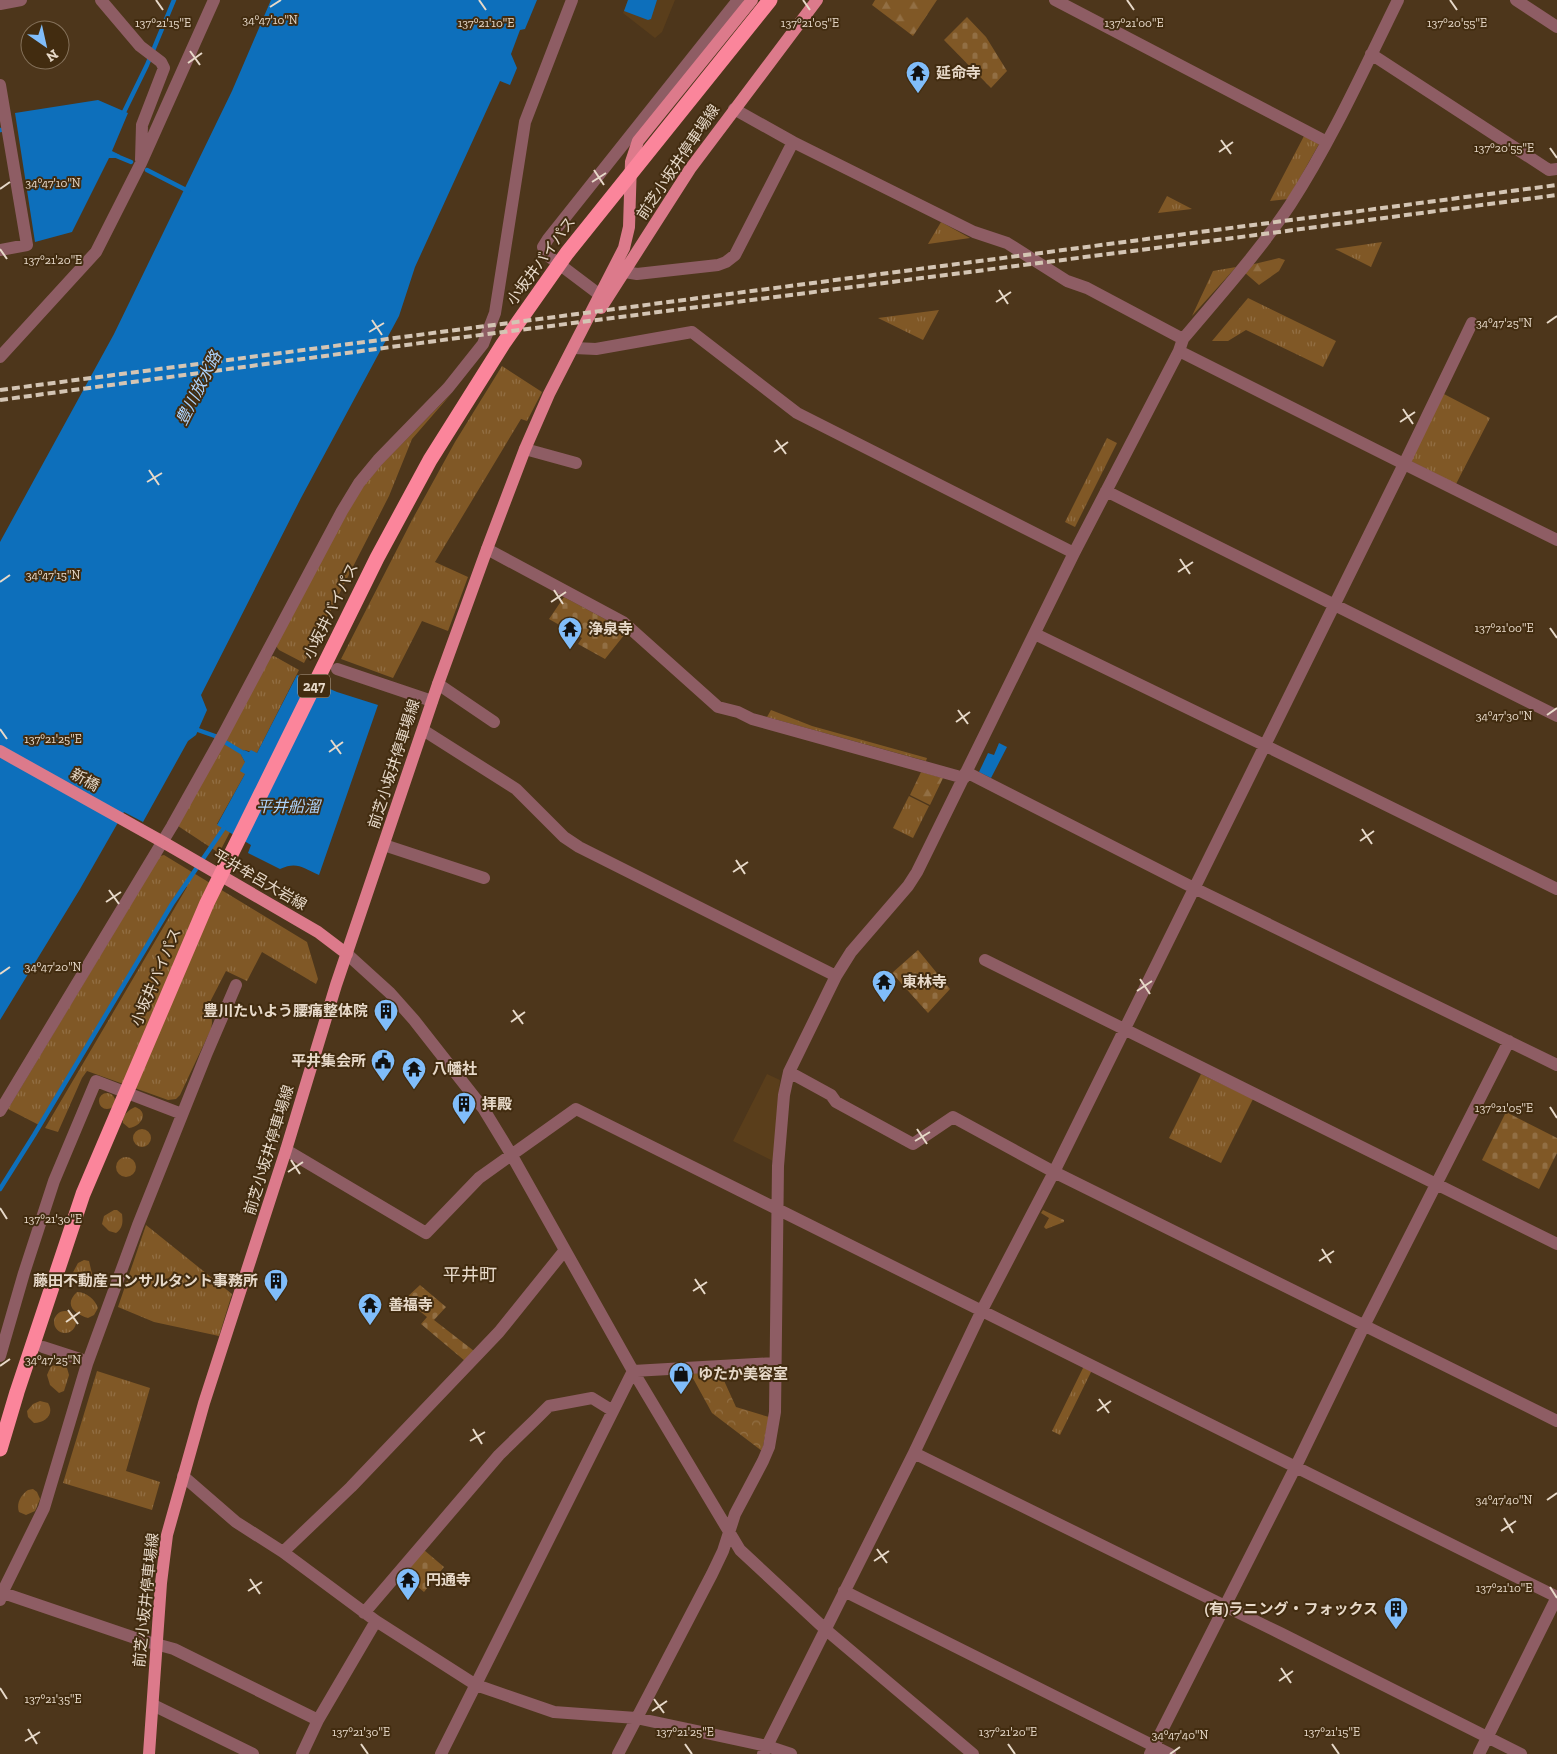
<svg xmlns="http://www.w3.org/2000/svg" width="1557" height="1754" font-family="'Zilla Slab','Noto Sans JP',serif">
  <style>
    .built { fill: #5a3e1b }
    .grass { fill: url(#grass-tufts) }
    .forest { fill: url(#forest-firs) }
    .cemetery { fill: url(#cemetery-stones) }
    .park { fill: url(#park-crowns) }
    .water { fill: #0d6fbb }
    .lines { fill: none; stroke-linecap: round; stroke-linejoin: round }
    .stream { stroke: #0d6fbb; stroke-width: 4.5 }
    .minor { stroke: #8e5d64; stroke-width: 12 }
    .major { stroke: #dc7a8b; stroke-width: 12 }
    .highway { stroke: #fb859b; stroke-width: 15 }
    .rail { stroke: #d4c5b4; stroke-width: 4; stroke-dasharray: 8 4; stroke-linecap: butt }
    .ticks { fill: none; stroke: #e7d9c9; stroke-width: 2 }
    .labels { text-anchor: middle; stroke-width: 4; stroke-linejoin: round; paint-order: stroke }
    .shield { fill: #422c10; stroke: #b6a592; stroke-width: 1 }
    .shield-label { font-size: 14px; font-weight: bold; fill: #e7d9c9 }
    .poi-label { font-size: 15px; font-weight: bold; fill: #e7d9c9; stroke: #422c10; text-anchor: start }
    .street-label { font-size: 15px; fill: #e7d9c9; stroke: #422c10 }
    .water-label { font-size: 16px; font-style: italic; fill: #acd2fa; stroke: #422c10 }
    .quarter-label { font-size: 18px; fill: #e7d9c9; stroke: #422c10 }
    .ticks-label { font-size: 12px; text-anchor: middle; fill: #e7d9c9; stroke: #422c10; stroke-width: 4; stroke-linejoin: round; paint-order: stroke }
  </style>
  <defs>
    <pattern id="grass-tufts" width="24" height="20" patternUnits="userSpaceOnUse" patternTransform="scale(1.25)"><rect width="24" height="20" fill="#805826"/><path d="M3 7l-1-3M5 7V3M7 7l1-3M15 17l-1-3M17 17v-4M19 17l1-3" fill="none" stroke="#926f44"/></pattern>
    <pattern id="forest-firs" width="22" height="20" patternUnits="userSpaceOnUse" patternTransform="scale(1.25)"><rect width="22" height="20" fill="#805826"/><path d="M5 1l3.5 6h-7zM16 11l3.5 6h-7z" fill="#926f44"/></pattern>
    <pattern id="cemetery-stones" width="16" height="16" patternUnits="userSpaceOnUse" patternTransform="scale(1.25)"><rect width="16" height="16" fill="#805826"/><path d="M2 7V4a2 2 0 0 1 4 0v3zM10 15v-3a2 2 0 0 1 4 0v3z" fill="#926f44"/></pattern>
    <pattern id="park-crowns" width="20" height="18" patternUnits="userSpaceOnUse" patternTransform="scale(1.25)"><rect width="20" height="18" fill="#805826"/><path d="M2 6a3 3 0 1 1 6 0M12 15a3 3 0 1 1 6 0" fill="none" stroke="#926f44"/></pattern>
  </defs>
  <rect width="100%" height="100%" fill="#4d361b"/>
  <path class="built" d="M628,0H675L662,32L655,38L623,13Z
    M767,1074L780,1080L773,1161L733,1141Z"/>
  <path class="grass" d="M1304,136L1319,144L1288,199L1270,201Z
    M1167,196L1192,209L1158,213Z
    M941,222L970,238L928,244Z
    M1382,242L1371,267L1335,249Z
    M1236,267L1192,316L1213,271Z
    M1248,298L1336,341L1323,367L1246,330L1228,341H1212Z
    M939,310L923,340L878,318Z
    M502,366L542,392L527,421L521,419L435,562L468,577L448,631L422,621L393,678L341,659L412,520L455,442Z
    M452,393L412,439L389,496L304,663L279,650L276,646L344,517L361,489L382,464Z
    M1442,393L1490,418L1456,484L1407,459Z
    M1107,438L1117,443L1075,527L1065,522Z
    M274,656L299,670L257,753L244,750L241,755L245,762V774L217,824L230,832L219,853L178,826L270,657Z
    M771,710L812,726L927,758L926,761L767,717Z
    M909,796L929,806L913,838L893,828Z
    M164,855L307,942L318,979L316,984L262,952L247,981L226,971L211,1000L212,1023L211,1029L180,1095L176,1099L168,1100L87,1071L82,1078L58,1132L45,1128L187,887L184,886L173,901L39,1125L8,1109L160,856Z
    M1201,1074L1253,1099L1221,1163L1169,1138Z
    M99 1101a8 8 0 1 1 16 0a8 8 0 1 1-16 0Z
    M135,1107C150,1112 141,1127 129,1128L123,1123C122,1116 128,1110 135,1107Z
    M133 1138a9 9 0 1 1 18 0a9 9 0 1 1-18 0Z
    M116 1167a10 10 0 1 1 20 0a10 10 0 1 1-20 0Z
    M114,1210H117L122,1214C123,1222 123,1228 116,1233L109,1231L102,1224L104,1216Z
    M146,1225L232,1294L219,1336L154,1322L118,1307Z
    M84,1260L89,1261L93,1278L89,1284L83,1287L75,1284L70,1278L78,1263Z
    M77,1292C86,1292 95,1299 98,1308L94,1315L88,1318C75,1314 63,1305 77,1292Z
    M54 1322a11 11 0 1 1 22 0a11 11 0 1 1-22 0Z
    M61,1364L67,1368L69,1375L64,1391L59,1393L50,1385L47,1375L51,1366Z
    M1084,1366L1092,1370L1060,1435L1052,1431Z
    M97,1371L150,1388L126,1471L160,1482L152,1510L63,1483Z
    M40,1401L48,1403C55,1414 45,1423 34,1423L28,1417L27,1411L33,1404Z
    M28,1490L33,1489L37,1492L40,1499L35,1511L26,1515L19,1512C16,1503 21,1495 28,1490Z"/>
  <path class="forest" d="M875,0H937L913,36L872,5Z
    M1279,258L1285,260L1279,271L1259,285L1244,272L1250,265Z
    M921,772L943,778L930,805L910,795Z
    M1043,1210L1064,1220V1222L1046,1229L1044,1227L1049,1218L1041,1213Z"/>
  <path class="cemetery" d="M967,17L986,37L1007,71L991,88L944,40Z
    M564,597L616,625L625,634L605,659L578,644L582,638L549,619Z
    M918,950L950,989L928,1013L892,973Z
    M1506,1112L1557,1138V1153L1539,1189L1482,1160Z
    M420,1285L446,1307L434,1320L474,1351L465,1361L421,1324L427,1317L405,1299Z
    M424,1550L444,1567L424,1592L404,1575Z"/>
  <path class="park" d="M720,1369L721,1374L736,1407L769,1417L762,1451L712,1413L689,1371Z"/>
  <path class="water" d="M271,0H537L525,29L520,30L511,54L517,68L510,85L500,81L415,267L399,316L301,498L201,695L207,710L196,735L188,741L143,822L124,812L80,889L0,1020V542L114,334L232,91Z
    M628,0H657L651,19L648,20L624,11Z
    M98,100L128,113L112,151L120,155L119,158H109L72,232L35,242L15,113Z
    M297,675L337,692L378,705L319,875C303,868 297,861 280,869L248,853L251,845L217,825L245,774L240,771L245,762L241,755L244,750L249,752L251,750L257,753Z
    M999,743L1007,747L991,778L979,772L988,753L994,755Z"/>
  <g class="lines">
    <path class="stream" d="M124,112L147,65L174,0
      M0,130H1
      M114,155L131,162
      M147,170L188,191
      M198,730L215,736L243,753
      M0,1189L34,1135L172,904L224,828"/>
    <path class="minor" d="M101,0L140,46L161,62L164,68L142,125L141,160
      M1055,0L1327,142
      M1516,0L1557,27
      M0,4L21,0
      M1371,54L1549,170L1557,169
      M0,85L27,245L0,250
      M734,109L793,142L974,232L1007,243L1067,281L1087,288L1183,339
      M625,272L637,274L718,265L726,262L735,255L793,142
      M600,295L547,255L543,247L548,239L738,0
      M574,348L596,349L692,332L797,413L1074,553
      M1179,351L1404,464L1472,323
      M0,357L96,252L141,163L214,0
      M525,449L576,463
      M1106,491L1557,716
      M487,549L623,622L718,707L738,712L752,719L964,778
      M1035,634L1264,745L1557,889
      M337,669L432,701
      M438,684L494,722
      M423,730L516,789L564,837L579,847L836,976
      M966,772L1194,888L1557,1065
      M384,845L484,878
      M347,954L390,993L414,1020L483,1108L511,1154L633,1371L740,1550L825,1629L973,1754
      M985,960L1557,1244
      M789,1072L831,1095L836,1102L913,1144L953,1117L1054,1172L1557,1421
      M0,1111L172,826L223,735L342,511L359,483L378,460L448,388L483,344L495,313L525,122L572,0
      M286,1150L426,1233L479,1178L576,1109L1557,1597
      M43,1347L80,1359L87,1364
      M0,1356L24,1273L54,1181L96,1081L182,1114
      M633,1371L775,1363
      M914,1453L1280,1633L1521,1754
      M183,1476L236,1522L283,1552L376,1621L476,1685L554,1712L636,1718L767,1746L791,1754
      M283,1552L351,1487L499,1332L565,1250
      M844,1591L1170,1754
      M0,1592L141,1640L174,1649L318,1720
      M0,1600L2,1593L44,1508L87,1364L138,1225L206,1055L236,985
      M364,1613L499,1455L536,1419L549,1406L592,1398L613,1411
      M153,1705L253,1754
      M302,1754L318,1720L376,1621
      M441,1754L633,1371
      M618,1754L712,1574L723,1551L735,1514L763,1461L769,1447L775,1412L778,1166L784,1095L789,1072L836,976L851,952L908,886L917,872L1074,553L1179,351L1183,339C1220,295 1258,253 1290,205C1332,140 1364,69 1398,0
      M763,1754L914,1453L982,1310L1054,1172L1404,464L1557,540
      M1150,1754L1296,1466L1365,1324L1509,1041
      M1479,1754L1557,1597"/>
    <path class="major" d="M601,308L690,169L817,0
      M0,751L163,842L318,932L347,954
      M149,1754L161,1583L167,1535L204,1403L286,1150L336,985L438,684L487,549L525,449L549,394L624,248L629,227L631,162L638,141L752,0"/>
    <path class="highway" d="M0,1449L17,1392L83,1194L207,903L377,558L430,460L503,344L567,253L770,0"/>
    <path class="rail" d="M0,390L1557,185
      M0,400L465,337L1256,235L1557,195"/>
  </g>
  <path class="ticks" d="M156,0L163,10M479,0L486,10M803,0L810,10M1127,0L1134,10M1450,0L1457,10M270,7L281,0M190,51L200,65M188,63L202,53M1221,140L1231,154M1550,148L1557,158M1219,152L1233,142M594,170L604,185M592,182L606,173M0,189L10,182M0,249L7,259M999,290L1008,304M996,302L1011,292M372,320L382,335M1547,323L1557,316M369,332L384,323M1403,409L1413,424M1400,422L1415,412M776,440L786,454M774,452L788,442M149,470L159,485M147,482L162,473M1180,559L1190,574M1178,572L1193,562M0,582L10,575M554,590L563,604M551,602L566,592M1550,628L1557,638M958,710L968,724M1547,715L1557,708M956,722L970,712M0,729L7,739M331,740L341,754M329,752L343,742M1362,829L1372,844M1360,841L1374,831M736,860L745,874M733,872L748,862M109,890L119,904M106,902L121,892M0,974L10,967M1140,979L1150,994M1137,991L1152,981M513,1010L523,1024M511,1022L525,1012M1550,1107L1557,1118M917,1129L927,1144M915,1141L930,1132M291,1160L300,1174M288,1172L303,1162M0,1208L7,1219M1322,1249L1331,1263M1319,1261L1334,1251M695,1279L705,1294M693,1291L707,1282M68,1310L78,1324M66,1322L80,1312M0,1366L10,1359M1099,1399L1109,1413M1097,1411L1111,1401M473,1429L482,1444M470,1441L485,1432M1547,1500L1557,1493M1504,1518L1513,1533M1501,1531L1516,1521M877,1549L887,1563M874,1561L889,1551M250,1579L260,1594M1550,1587L1557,1598M248,1591L262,1582M1281,1668L1291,1683M1279,1681L1293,1671M0,1688L7,1699M654,1699L664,1713M652,1711L667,1701M28,1729L37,1744M25,1741L40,1732M361,1744L368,1754M685,1744L692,1754M1008,1744L1015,1754M1332,1744L1339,1754M1170,1754L1180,1747"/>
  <defs>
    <symbol id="temple-pin" viewBox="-11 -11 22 30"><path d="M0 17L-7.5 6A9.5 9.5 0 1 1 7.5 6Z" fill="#80bdfa" stroke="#422c10"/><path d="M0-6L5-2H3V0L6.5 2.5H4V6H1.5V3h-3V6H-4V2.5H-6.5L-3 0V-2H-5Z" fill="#111"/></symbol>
    <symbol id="building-pin" viewBox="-11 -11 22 30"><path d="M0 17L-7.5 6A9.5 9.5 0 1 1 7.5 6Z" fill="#80bdfa" stroke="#422c10"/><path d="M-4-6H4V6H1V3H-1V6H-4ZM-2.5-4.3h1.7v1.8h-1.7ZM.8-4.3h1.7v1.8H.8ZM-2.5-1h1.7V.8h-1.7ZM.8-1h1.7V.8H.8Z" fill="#111"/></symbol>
    <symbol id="civic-pin" viewBox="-11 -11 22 30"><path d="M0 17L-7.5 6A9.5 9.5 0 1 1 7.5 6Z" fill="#80bdfa" stroke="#422c10"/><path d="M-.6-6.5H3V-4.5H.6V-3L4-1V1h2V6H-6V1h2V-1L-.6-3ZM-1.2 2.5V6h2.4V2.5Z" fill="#111"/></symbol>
    <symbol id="shop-pin" viewBox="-11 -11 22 30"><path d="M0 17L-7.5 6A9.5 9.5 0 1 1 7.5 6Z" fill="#80bdfa" stroke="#422c10"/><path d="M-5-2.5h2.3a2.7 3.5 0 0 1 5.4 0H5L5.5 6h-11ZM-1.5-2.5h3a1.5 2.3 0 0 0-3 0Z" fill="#111"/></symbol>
  </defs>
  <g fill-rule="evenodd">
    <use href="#temple-pin" x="904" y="59" width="28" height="38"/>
    <use href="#temple-pin" x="556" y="615" width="28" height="38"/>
    <use href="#temple-pin" x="870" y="968" width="28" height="38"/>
    <use href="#building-pin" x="372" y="997" width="28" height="38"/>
    <use href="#civic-pin" x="369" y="1047" width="28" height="38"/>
    <use href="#temple-pin" x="400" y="1055" width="28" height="38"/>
    <use href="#building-pin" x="450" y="1090" width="28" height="38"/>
    <use href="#building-pin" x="262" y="1267" width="28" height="38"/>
    <use href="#temple-pin" x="356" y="1291" width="28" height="38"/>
    <use href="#shop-pin" x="667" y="1360" width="28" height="38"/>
    <use href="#temple-pin" x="394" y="1566" width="28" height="38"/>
    <use href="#building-pin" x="1382" y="1595" width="28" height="38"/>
  </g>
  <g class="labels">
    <rect class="shield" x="298" y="674.5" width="32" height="23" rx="4"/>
    <g class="shield-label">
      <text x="314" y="691">247</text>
    </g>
    <g class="poi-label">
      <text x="936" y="78">延命寺</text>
      <text x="588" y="634">浄泉寺</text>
      <text x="902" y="987">東林寺</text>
      <text x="368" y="1016" text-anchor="end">豊川たいよう腰痛整体院</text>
      <text x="366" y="1066" text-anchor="end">平井集会所</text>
      <text x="432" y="1074">八幡社</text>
      <text x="482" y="1109">拝殿</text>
      <text x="258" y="1286" text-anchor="end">藤田不動産コンサルタント事務所</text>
      <text x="388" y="1310">善福寺</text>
      <text x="698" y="1379">ゆたか美容室</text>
      <text x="426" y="1585">円通寺</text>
      <text x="1378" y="1614" text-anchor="end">(有)ラニング・フォックス</text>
    </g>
    <g class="street-label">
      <text transform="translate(678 162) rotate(-56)" y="5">前芝小坂井停車場線</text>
      <text transform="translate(541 261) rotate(-54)" y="5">小坂井バイパス</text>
      <text transform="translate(331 611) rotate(-64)" y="5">小坂井バイパス</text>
      <text transform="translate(394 764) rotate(-72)" y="5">前芝小坂井停車場線</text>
      <text transform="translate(85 780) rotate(29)" y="5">新橋</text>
      <text transform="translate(260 880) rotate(30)" y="5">平井牟呂大岩線</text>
      <text transform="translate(156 977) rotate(-67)" y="5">小坂井バイパス</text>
      <text transform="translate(269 1150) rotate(-73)" y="5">前芝小坂井停車場線</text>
      <text transform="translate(146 1600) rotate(-84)" y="5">前芝小坂井停車場線</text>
    </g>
    <g class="water-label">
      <text transform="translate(198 388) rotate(-63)" y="6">豊川放水路</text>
      <text x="288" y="812">平井船溜</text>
    </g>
    <g class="quarter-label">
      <text x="470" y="1281">平井町</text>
    </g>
  </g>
  <g class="ticks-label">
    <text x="270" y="24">34°47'10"N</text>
    <text x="163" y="27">137°21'15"E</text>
    <text x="810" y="27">137°21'05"E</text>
    <text x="1134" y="27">137°21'00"E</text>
    <text x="486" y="27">137°21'10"E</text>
    <text x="1457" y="27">137°20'55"E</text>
    <text x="1504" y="152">137°20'55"E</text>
    <text x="53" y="187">34°47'10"N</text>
    <text x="53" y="264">137°21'20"E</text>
    <text x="1504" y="327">34°47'25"N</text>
    <text x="53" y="579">34°47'15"N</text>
    <text x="1504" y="632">137°21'00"E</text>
    <text x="1504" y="720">34°47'30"N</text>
    <text x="53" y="743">137°21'25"E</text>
    <text x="53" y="971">34°47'20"N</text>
    <text x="1504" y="1112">137°21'05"E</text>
    <text x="53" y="1223">137°21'30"E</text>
    <text x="53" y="1364">34°47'25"N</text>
    <text x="1504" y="1504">34°47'40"N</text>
    <text x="1504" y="1592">137°21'10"E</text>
    <text x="53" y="1703">137°21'35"E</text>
    <text x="361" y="1736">137°21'30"E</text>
    <text x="685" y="1736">137°21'25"E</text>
    <text x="1008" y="1736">137°21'20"E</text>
    <text x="1332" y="1736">137°21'15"E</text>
    <text x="1180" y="1739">34°47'40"N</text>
  </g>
  <g transform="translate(45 45) rotate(146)"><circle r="24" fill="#422c10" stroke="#84715a"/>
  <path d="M0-4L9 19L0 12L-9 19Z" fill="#80bdfa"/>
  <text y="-8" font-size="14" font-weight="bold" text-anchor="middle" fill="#e7d9c9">N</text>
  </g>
</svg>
